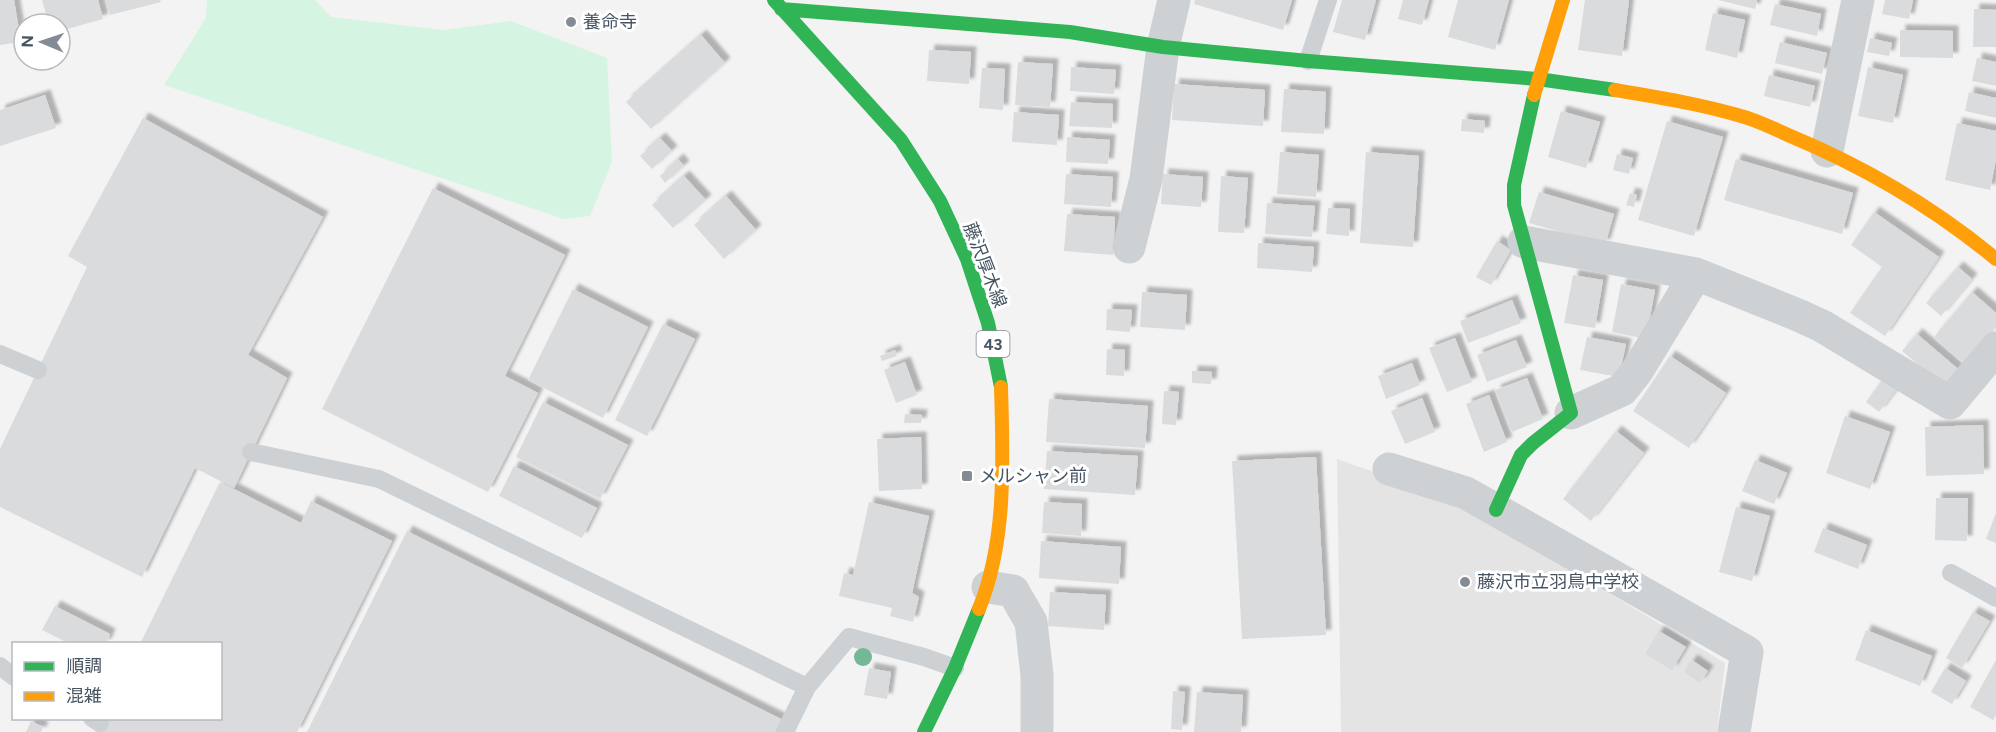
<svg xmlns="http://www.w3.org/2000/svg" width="1996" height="732" font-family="Figtree,'Noto Sans JP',sans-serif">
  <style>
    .education { fill: #e4e4e5 }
    .green { fill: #d5f4e1 }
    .building { fill: #dadbdd; filter: url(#shadow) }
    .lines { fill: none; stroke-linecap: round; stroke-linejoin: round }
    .lane { stroke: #ced1d4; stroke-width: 18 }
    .street { stroke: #ced1d4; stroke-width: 33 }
    .fast { stroke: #30b455; stroke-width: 14 }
    .slow { stroke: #ff9f0a; stroke-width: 14 }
    .tree { fill: #74b897 }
    .poi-dot { fill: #838c95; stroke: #fff; stroke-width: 2 }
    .labels { text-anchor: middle; stroke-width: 6; stroke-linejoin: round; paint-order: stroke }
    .shield { fill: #fff; stroke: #7e8891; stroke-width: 1.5 }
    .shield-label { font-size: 16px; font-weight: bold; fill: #475562 }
    .poi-label { font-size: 18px; fill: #475562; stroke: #fff; text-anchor: start }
    .street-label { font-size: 18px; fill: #475562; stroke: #fff }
  </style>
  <defs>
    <filter id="shadow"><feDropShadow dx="5.5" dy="-5.5" stdDeviation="1.5" flood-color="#0004"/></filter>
  </defs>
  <rect width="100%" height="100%" fill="#f3f3f3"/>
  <path class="education" d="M1337,459L1456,501L1725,663L1717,732H1341Z"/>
  <path class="green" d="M207,0H315L331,17L443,30L511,21L607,58L612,162L590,216L564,219L164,85L206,18Z"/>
  <path class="building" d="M0,0H14L21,42L0,45Z
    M42,0H98L103,19L60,31V24H49Z
    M106,0H160L161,2L110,15Z
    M1195,0H1292L1283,30L1194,4Z
    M1342,0H1376L1365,40L1333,32Z
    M1403,0H1429L1422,25L1398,19Z
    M1458,0H1509L1495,50L1448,37Z
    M1585,0H1629L1622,56L1578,50Z
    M1718,0H1757L1755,9Z
    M1885,0H1913L1909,19L1882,14Z
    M1775,4L1821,14L1817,36L1770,25Z
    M1974,9L1996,10V47H1973Z
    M1713,13L1745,20L1737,58L1705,50Z
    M1900,30L1953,31V58L1900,57Z
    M701,35L725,63L651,129L626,102Z
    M1870,38L1892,43L1889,56L1867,52Z
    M1780,42L1827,53L1822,74L1775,63Z
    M929,50L971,52L969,84L927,81Z
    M1977,58L1996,62V86L1972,81Z
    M1018,62L1053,64L1050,107L1015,105Z
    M1071,67L1116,70L1114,94L1070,91Z
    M1868,67L1903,75L1893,123L1858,116Z
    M982,68L1005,69L1003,110L979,108Z
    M1769,75L1815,86L1810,107L1764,96Z
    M1174,84L1265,90L1263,126L1172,120Z
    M1284,89L1326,92L1324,134L1281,132Z
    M1969,92L1996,98V118L1965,111Z
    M45,95L56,128L0,146V110Z
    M1071,102L1113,104L1112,128L1069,126Z
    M1561,111L1600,122L1586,168L1548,157Z
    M1014,112L1059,115L1057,145L1012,142Z
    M143,118L323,217L248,355L287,378L234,488L195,468L142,577L0,507V449L87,267L68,256Z
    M1462,119L1485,121L1484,133L1461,131Z
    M1667,121L1723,137L1694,236L1638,220Z
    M1957,123L1996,131V159L1990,190L1945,180Z
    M1067,137L1110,140L1108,164L1066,162Z
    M660,138L672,151L652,169L640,156Z
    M1280,152L1319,155L1316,197L1277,194Z
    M1366,152L1419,156L1413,247L1360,243Z
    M1617,154L1633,158L1629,174L1613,170Z
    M678,159L684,166L665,183L660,176Z
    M1736,159L1853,193L1842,234L1724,200Z
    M1066,174L1113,177L1111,207L1064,204Z
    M1163,174L1203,177L1201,207L1161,204Z
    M684,176L706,200L673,228L652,205Z
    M1221,176L1248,178L1244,233L1218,232Z
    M433,188L565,255L505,376L538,393L488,492L322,409Z
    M1539,192L1614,214L1605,245L1529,223Z
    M1630,193L1637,195L1634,207L1626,205Z
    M726,196L756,230L724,259L694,225Z
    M1267,203L1315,206L1312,237L1265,234Z
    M1328,208L1350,209L1349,236L1326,234Z
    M1874,212L1939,257L1885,336L1850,313L1882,267L1851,245Z
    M1067,214L1115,217L1113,255L1064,251Z
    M1497,241L1511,250L1491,285L1476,277Z
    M1258,243L1314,247L1312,272L1257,268Z
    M1958,267L1972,279L1941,316L1926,303Z
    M1573,275L1603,280L1595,328L1564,323Z
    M1621,284L1655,290L1646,339L1612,332Z
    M573,289L648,327L603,418L528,380Z
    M1142,292L1187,295L1185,330L1140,327Z
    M1972,292L1996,313V325L1963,363L1934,337Z
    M1512,300L1521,323L1468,343L1460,321Z
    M1107,309L1132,310L1130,332L1106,330Z
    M663,324L695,339L647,436L615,420Z
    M1917,334L1958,369L1943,386L1902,351Z
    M1587,337L1626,344L1619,377L1580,370Z
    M1455,338L1472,382L1447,392L1429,348Z
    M1516,340L1527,367L1487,382L1477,355Z
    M1107,349L1125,350L1124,376L1106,375Z
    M895,350L897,356L882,361L880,356Z
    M1670,356L1726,393L1689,448L1633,411Z
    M905,362L917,395L896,403L884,370Z
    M1412,363L1420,385L1386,399L1378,376Z
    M1192,371L1212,372L1211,384L1192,383Z
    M1527,378L1543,419L1512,432L1495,390Z
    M1882,380L1896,390L1879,412L1866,402Z
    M1164,391L1179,392L1176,425L1162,424Z
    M1489,395L1507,442L1484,452L1466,404Z
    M1422,398L1435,432L1405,444L1391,411Z
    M1049,399L1148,406L1145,448L1046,442Z
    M543,402L628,445L600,499L516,457Z
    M905,414L922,415L921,423H904Z
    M1845,416L1890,432L1870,489L1826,473Z
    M1983,425L1984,474L1926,476L1925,427Z
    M1616,431L1644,453L1591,521L1563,499Z
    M921,437L922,489L879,491L877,439Z
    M1047,451L1138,456L1135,495L1044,489Z
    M1316,457L1326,635L1242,639L1232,461Z
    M1755,460L1787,473L1774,504L1742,491Z
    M514,466L597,508L582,538L499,496Z
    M220,482L301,523L311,501L392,541L297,732H95L102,718H220V644H140Z
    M1936,498H1968L1967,541L1935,540Z
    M869,502L929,516L912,593L919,597L913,622L890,616L892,608L839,596L844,573L853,575Z
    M1044,502L1082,504L1081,536L1042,533Z
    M1736,507L1770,516L1752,581L1719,572Z
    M1996,513V543L1986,539Z
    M1823,528L1867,545L1858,569L1814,552Z
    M407,531L785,721L779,732H307Z
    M1041,541L1121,547L1119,584L1039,578Z
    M1050,592L1106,595L1104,630L1048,626Z
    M55,606L110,634L106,644H70L42,630Z
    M1973,612L1990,621L1962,668L1946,658Z
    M1866,630L1932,656L1920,686L1855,660Z
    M1659,631L1686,647L1672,670L1645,654Z
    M1692,660L1708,671L1700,683L1684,672Z
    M1996,660V715L1993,720L1970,707Z
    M869,668L891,672L887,699L864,695Z
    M1945,668L1966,681L1952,704L1931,692Z
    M1173,691L1185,692L1182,730L1171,729Z
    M1197,692L1243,695L1241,732H1194Z
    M31,721L43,727L41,732H26Z"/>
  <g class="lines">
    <path class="lane" d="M1308,61L1328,0
      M0,354L38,370
      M251,452L379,479L807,687L785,732
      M1951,573L1996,598
      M0,666L14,677
      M807,687L849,637L924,657L955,668
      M92,718L100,723"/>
    <path class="street" d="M1827,151L1858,0
      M1524,242L1696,274L1798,315L1822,326L1950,403L1996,348
      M1129,247L1146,179L1163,47L1174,0
      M1571,413L1622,390L1637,371L1696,274
      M1389,469L1466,493L1747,652L1734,732
      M988,587L1013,591L1031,622L1037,675V732"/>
    <path class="fast" d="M774,0L901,140L940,201L967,259L988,323L1001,387
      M781,9L1070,32L1163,47L1308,61L1538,79L1615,90
      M1496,510L1521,455L1533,443L1571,413L1514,205V185L1534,95
      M924,732L955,668L979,609"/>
    <path class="slow" d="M1615,90C1657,97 1700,104 1741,116C1757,120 1772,128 1788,135C1863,166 1933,207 1996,259
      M1534,95L1563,0
      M979,609C1007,540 1003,460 1001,387"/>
  </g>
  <circle class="tree" cx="863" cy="657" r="9"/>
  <g class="poi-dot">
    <circle cx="571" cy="22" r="6"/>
    <rect x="961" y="470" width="12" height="12" rx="3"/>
    <circle cx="1465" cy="582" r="6"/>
  </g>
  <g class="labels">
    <rect class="shield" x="976.5" y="331" width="33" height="26" rx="4.5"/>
    <g class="shield-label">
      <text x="993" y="350">43</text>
    </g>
    <g class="poi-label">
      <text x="583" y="28">養命寺</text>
      <text x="979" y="482">メルシャン前</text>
      <text x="1477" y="588">藤沢市立羽鳥中学校</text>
    </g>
    <g class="street-label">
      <text transform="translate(985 265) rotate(69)" y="6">藤沢厚木線</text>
    </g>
  </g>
  <rect x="12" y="642" width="210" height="78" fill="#ffffff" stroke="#b5bbc0" stroke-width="1.5"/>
  <rect x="24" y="662" width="30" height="9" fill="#30b455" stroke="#b5bbc0" stroke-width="1.5"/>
  <text x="66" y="672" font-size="18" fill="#475562">順調</text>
  <rect x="24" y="692" width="30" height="9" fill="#ff9f0a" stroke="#b5bbc0" stroke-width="1.5"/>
  <text x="66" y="702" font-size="18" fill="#475562">混雑</text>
  <g transform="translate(42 42) rotate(272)"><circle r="28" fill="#ffffff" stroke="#b5bbc0" stroke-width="1.5"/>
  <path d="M0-4.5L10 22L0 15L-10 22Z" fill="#838c95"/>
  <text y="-9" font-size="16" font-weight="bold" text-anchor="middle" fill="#475562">N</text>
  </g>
</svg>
